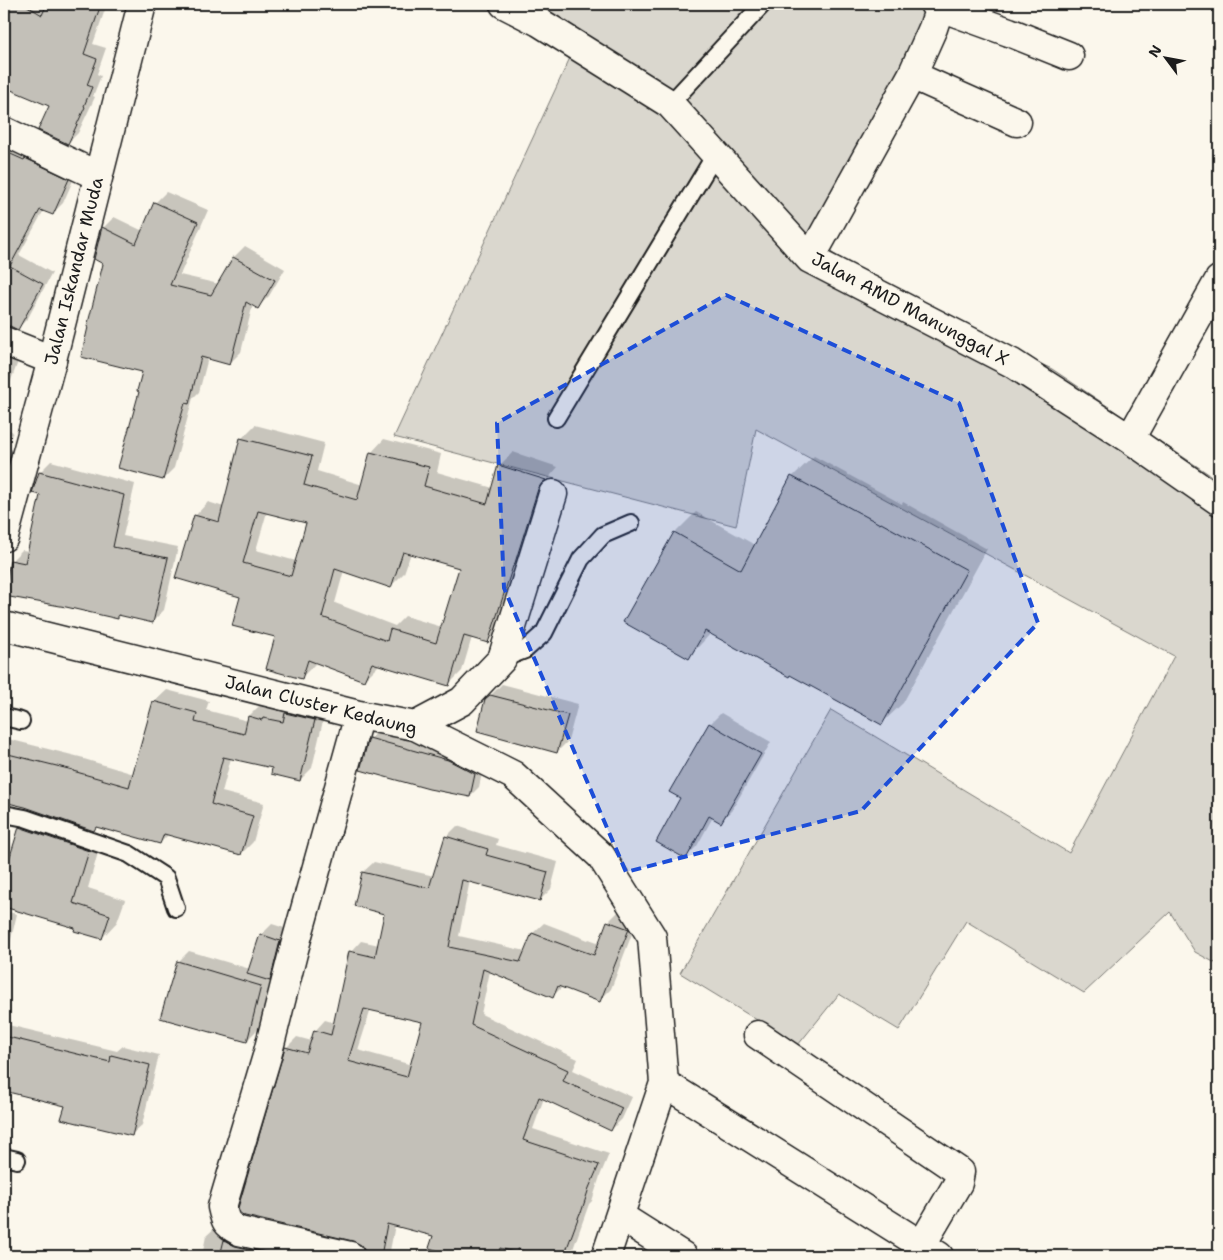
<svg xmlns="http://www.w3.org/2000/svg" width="1223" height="1260" font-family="'Shantell Sans',sans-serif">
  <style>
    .green { fill: #dad7ce; stroke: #7b7a75 }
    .shadow { fill: #0003; fill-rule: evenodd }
    .building { fill: #c3c0b8; stroke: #1c1c1c; fill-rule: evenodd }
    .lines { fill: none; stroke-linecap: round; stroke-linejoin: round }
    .lane-casing { stroke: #1c1c1c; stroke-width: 20 }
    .street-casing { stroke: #1c1c1c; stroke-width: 31 }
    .secondary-casing { stroke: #1c1c1c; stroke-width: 31 }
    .lane { stroke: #fbf7ec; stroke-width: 16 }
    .street { stroke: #fbf7ec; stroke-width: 28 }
    .secondary { stroke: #fbf7ec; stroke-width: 28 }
    .marked { fill: #1d4ed8; fill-opacity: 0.2; stroke: #1d4ed8; stroke-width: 4; stroke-dasharray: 10 6; stroke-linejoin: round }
    .labels { text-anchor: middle; stroke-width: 4; stroke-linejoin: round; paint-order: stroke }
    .street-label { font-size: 18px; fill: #1c1c1c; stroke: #fbf7ec }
  </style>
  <rect width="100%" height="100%" fill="#fbf7ec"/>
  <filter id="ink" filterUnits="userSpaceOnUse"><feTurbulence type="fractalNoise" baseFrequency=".02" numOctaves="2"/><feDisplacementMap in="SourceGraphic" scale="10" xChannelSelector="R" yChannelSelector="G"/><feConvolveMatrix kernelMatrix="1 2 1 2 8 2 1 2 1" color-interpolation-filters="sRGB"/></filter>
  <g filter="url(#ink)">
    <path class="green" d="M492,4H921L937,10L819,245L937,317L1052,369L1219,481V965L1195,952L1170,912L1084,993L966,921L899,1030L839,994L798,1045L680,973L831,710L1069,853L1174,656L756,429L736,526L394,437L575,47Z"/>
    <path class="shadow" d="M4,4H107L93,44L106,48L97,74L101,76L93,96L95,97L78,133L68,143L51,106L4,86Z
      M4,136L78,169L63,203L52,214L44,210L19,255L52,273L28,318L18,328L10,325H4Z
      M166,192L208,210L180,275L219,284L234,257L245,246L285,269L269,296L258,307L253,304L241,352L230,363L208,358L199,392L193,398L174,468L163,479L140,391L143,371L104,263L103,228L114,217L143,231L155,203Z
      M4,342L22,351L4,399Z
      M255,425L324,443L317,471L363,485L371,453L384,439L441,454L437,472L493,488L499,466L513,452L558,467L551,475L527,551L501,628L487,642L472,637L462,671L449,684L379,664L378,666L364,680L316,661L315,664L302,677L277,636L242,596L195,516L208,502L224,507L241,439ZM267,512L307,522L296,561L256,550ZM411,553L461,567L442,627L405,616L395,626L335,603L344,570L390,587L404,573Z
      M4,427L13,432L4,450Z
      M814,456L902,504L903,502L987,549L903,703L881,724L790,674L711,633L689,657L675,533L696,512L755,545L792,477Z
      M51,461L135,484L123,536L178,547L164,610L153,621L120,614L117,617L11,561L22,550L29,551L42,494L34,492L40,472Z
      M502,684L578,704L568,741L557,752L486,700Z
      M167,690L209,701L206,710L248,721L249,716L261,704L326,708L312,768L300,780L274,767L231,758L222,792L264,803L253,842L241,854L169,834L160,843L98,826L93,831L103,835L88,888L125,900L117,922L102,938L77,927L4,905V880L20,828L37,811L4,801V738L84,758V759L134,774L154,702Z
      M721,713L771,742L732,810L721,821L713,817L697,846L686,857L681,798L710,724Z
      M379,730L458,751L484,764L479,787L470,796L370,739Z
      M457,826L498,839L496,845L558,862L551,889L540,900L470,880L459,936L526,951L533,933L544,923L588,940L589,939L600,943L608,922L619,911L638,918L611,989L600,1000L563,986L553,996L490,971L481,1014L578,1059L573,1070L632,1097L622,1119L611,1130L544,1098L533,1129L609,1154L600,1176L592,1201L589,1204L572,1252L568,1256H428L434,1235L395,1225L389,1256H366V1251L286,1048L297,1037L312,1041L315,1031L325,1020L335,1023L351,952L361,941L379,945L386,913L355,905L363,872L374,862L434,876L446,837ZM371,1009L423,1021L412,1065L358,1050Z
      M4,911L17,914L4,968Z
      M272,924L291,930L281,969L271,978L258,1029L247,1040L178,962L189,951L250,969L261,935Z
      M4,1024L117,1051L123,1046L159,1055L142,1125L131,1135L66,1105L4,1089Z
      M217,1226L337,1256H202L206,1236Z"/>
    <path class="building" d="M4,4H24L42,15L47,4H101L84,54L97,59L87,85L92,87L84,106L85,107L68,144L38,130L49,106L4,87Z
      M4,151L24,160L25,158L69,179L53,215L40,210L10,266L43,284L18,330L10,326H4Z
      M154,202L198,222L170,285L211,295L233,257L275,280L258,309L246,302L230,365L201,357L189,404L185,403L163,480L118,468L139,392L137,391L142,372L81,357L88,327H87L103,264L94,259L102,227L136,244Z
      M240,438L312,456L304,485L357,500L370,452L429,467L424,486L487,504L498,465L546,480L542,483L538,489L514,566H513L488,643L464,636L449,686L372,663L364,681L308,660L302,679L266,669L275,637L232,626L240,597L175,578L194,515L219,522ZM258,511L306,523L291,576L243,563ZM403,552L459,568L436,643L390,629L387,641L322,617L335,569L391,588Z
      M39,472L124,495L113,547L168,558L153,623L118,615V619L66,607L4,596L10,560L25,563L40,495L32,493Z
      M791,476L880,524L881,523L967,570L882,725L790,675L789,677L705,631L689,659L623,622L674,532L741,570Z
      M490,695L568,715L557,753L477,731L485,699Z
      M153,701L197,713L195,722L244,734L248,716L262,720L263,718L283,722L285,713L315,720L300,781L271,774L272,768L223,757L211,804L253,816L241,855L164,834L160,844L114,831V832L96,827L94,831L25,807L4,802V753L73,770V771L129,787Z
      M709,723L761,754L721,823L709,816L686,859L656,842L680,798L669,792Z
      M369,738L448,760L475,774L470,797L429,789L360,770Z
      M19,827L89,851L73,903L110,915L102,939L74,931L75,928L4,907V876Z
      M445,836L488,849L486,855L548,872L540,901L462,880L449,947L520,962L532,933L577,950V949L594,955L607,921L629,929L600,1002L558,986L553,998L483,969L471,1025L568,1070L563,1081L622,1108L611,1131L539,1097L523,1140L599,1165L589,1188L581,1213H580L564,1256H539L518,1249L517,1253L500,1248L498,1256H457L429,1248L433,1236L387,1224L381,1256H365V1251L361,1245L353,1241L245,1216L240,1213L239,1211L238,1208L285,1047L307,1053L314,1030L331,1035L349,951L375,957L384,914L354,906L362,872L429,888ZM364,1009L422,1022L407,1077L348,1061Z
      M260,934L280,941L270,981L247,974Z
      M177,961L261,986L247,1042L160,1018Z
      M4,1036L110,1062L111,1055L150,1065L132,1136L61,1119L65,1106L4,1091Z
      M224,1240L235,1246L280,1256H220Z"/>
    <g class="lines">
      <defs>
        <path id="lane" d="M670,104L762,5
          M556,418L715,155
          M502,659L525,650L544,633L581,559L603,535L631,523
          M4,717L21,721
          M4,814L25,818L129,854L166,878L176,908
          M4,1157L17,1160"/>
        <path id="street" d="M504,4L539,22L670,104L810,259L1012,363L1130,439L1219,501
          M940,7L1009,32L1069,56
          M912,75L1017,122
          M4,131L98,176
          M810,259L912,75L933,28L940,7L934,4
          M4,341L52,360
          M1130,439L1219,280
          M4,626L359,715L415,726L513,775L601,856L652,937L664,1083L606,1256
          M415,726L462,701L502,659L553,494
          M758,1035L960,1172L958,1183L921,1246
          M664,1083L939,1256
          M620,1216L683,1256
          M350,1256L239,1231C226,1224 225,1221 222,1207L267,1056L293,953L359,715"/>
        <path id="secondary" d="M4,537L52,360L142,4"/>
      </defs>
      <use href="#lane" class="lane-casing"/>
      <use href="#street" class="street-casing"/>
      <use href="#secondary" class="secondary-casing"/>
      <use href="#lane" class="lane"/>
      <use href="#street" class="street"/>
      <use href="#secondary" class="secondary"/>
    </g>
  </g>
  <path class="marked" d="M726,295L959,403L1038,623L861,811L626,872L504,588L497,423Z"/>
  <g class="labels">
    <g class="street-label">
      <text transform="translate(74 271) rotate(-76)" y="6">Jalan Iskandar Muda</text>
      <text transform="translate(910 309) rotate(28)" y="6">Jalan AMD Manunggal X</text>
      <text transform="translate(321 705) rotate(14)" y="6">Jalan Cluster Kedaung</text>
    </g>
  </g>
  <rect width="1223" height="1260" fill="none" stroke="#fbf7ec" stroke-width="20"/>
  <rect x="10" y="10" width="1203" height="1240" fill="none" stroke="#1c1c1c" stroke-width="2" filter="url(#ink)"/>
  <g transform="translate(1166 58) rotate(302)" stroke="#fbf7ec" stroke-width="4" paint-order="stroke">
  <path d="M0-4L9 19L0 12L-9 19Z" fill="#1c1c1c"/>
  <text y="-8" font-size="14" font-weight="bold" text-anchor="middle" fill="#1c1c1c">N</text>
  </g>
</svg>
